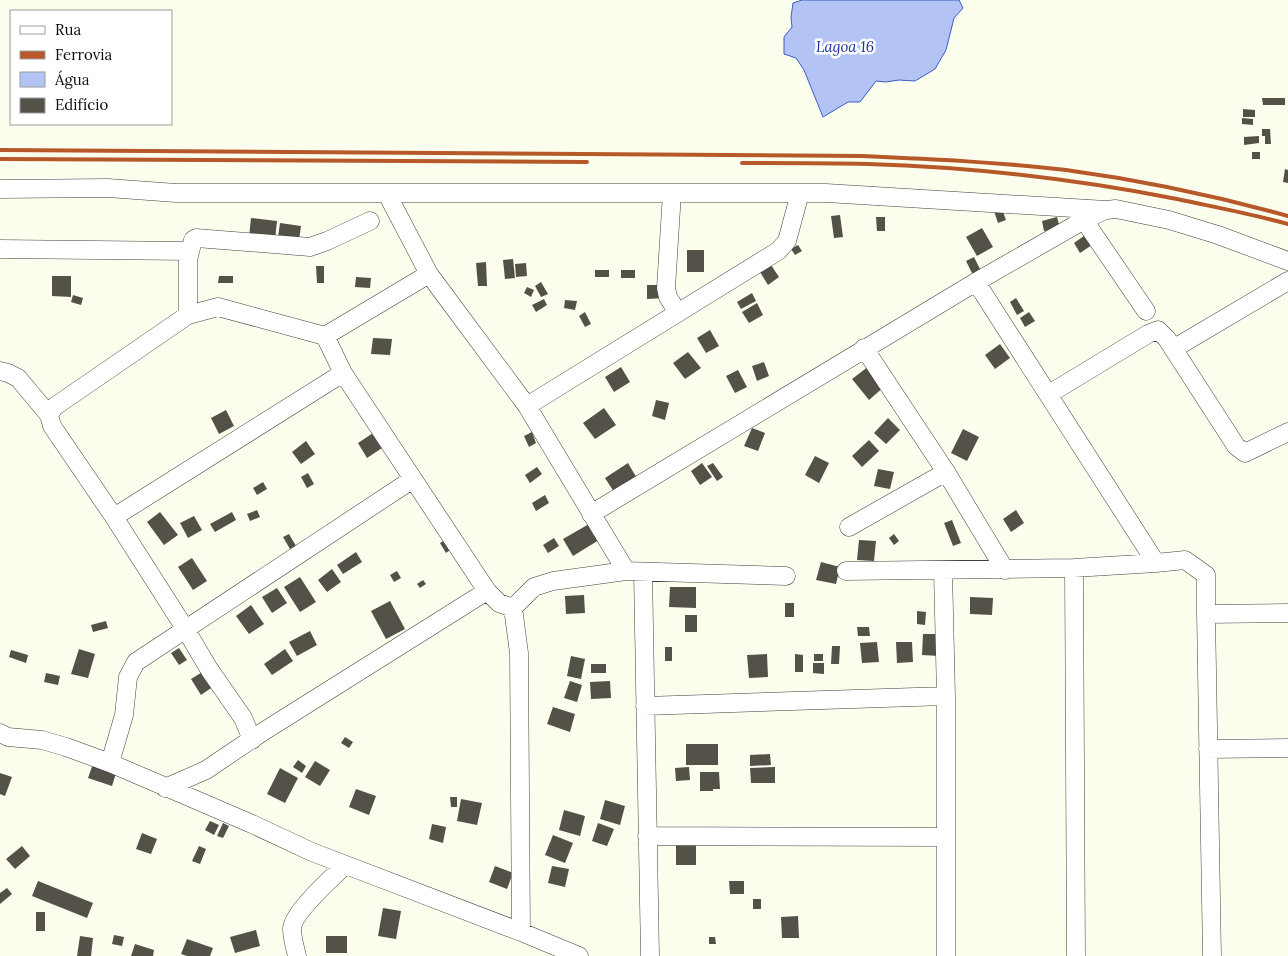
<svg xmlns="http://www.w3.org/2000/svg" width="1288" height="956" font-family="Lora,serif">
  <style>
    .water { fill: #b3c3f3; stroke: #3d5cc7 }
    .building { fill: #545149 }
    .lines { fill: none; stroke-linecap: round; stroke-linejoin: round }
    .minor-casing { stroke: #3f3f3f; stroke-width: 19 }
    .minor { stroke: #fff; stroke-width: 18 }
    .rail { stroke: #b6582a; stroke-width: 4 }
    .labels { text-anchor: middle; stroke-width: 5; stroke-linejoin: round; paint-order: stroke }
    .water-label { font-size: 15px; font-style: italic; fill: #1b3398; stroke: #fff }
  </style>
  <rect width="100%" height="100%" fill="#fbfeec"/>
  <path class="water" d="M802,0H959L963,8L954,18L946,50L935,69L915,81L899,80L886,82L876,81L860,102H848L823,117L804,70L796,58L784,54V37L792,27L791,17L793,3Z"/>
  <path class="building" d="M1262,98H1285V105H1263Z
    M1243,109L1255,110V117H1243Z
    M1242,118L1253,119V125L1242,124Z
    M1262,129H1270L1271,144H1265V136H1262Z
    M1259,136V143L1244,145V137Z
    M1252,152H1260V159H1252Z
    M1285,169L1288,170V183L1283,182Z
    M1002,209L1006,220L998,223L994,211Z
    M840,215L843,237L834,238L831,216Z
    M876,217H885V231H877Z
    M1057,217L1060,228L1044,231L1042,221Z
    M251,218L277,221L275,240L249,237Z
    M280,223L301,226L299,240L278,237Z
    M982,228L993,247L977,256L966,237Z
    M1088,233L1095,243L1080,253L1074,243Z
    M798,245L802,251L795,255L791,249Z
    M687,250H704V272H687Z
    M974,257L981,271L973,275L966,261Z
    M513,259L515,278L505,279L503,260Z
    M486,262L487,286H478L476,263Z
    M526,263L527,276L516,277L515,264Z
    M771,265L779,277L768,285L760,272Z
    M316,266H324V283H317Z
    M595,270H609V277H595Z
    M621,270H635V278H621Z
    M52,276H71V297L52,296Z
    M219,276H233V283H218Z
    M356,277L371,278L370,288L355,287Z
    M541,282L548,294L541,297L535,286Z
    M647,285H665V298L647,299Z
    M527,287L534,290L531,297L524,293Z
    M752,293L756,301L741,309L737,302Z
    M73,295L83,298L81,305L71,302Z
    M1016,298L1024,311L1017,315L1010,302Z
    M544,299L547,305L536,312L532,305Z
    M565,300L577,301L575,310L564,308Z
    M757,303L763,315L749,323L742,312Z
    M585,312L591,324L585,327L579,316Z
    M1029,312L1035,321L1025,327L1020,318Z
    M710,330L719,346L706,353L697,338Z
    M373,338L392,339L390,355L371,354Z
    M1000,344L1010,358L995,369L985,355Z
    M688,352L701,368L685,379L673,363Z
    M764,362L769,376L757,381L752,366Z
    M869,366L885,386L869,400L852,379Z
    M621,367L630,382L614,392L605,377Z
    M738,370L747,387L735,393L726,376Z
    M656,400L669,403L665,420L652,416Z
    M604,408L616,425L595,439L583,423Z
    M226,410L234,426L219,434L211,418Z
    M888,418L900,430L886,444L874,433Z
    M752,428L765,433L758,451L744,446Z
    M963,429L979,437L967,461L951,453Z
    M376,431L385,446L367,458L358,443Z
    M532,432L536,443L529,447L524,436Z
    M869,440L879,451L862,467L852,456Z
    M306,441L315,454L301,464L292,452Z
    M815,456L829,463L819,483L805,475Z
    M628,463L638,480L616,495L605,478Z
    M702,463L712,477L700,485L691,471Z
    M713,463L723,477L717,481L707,466Z
    M537,467L542,474L530,483L525,475Z
    M878,469L894,472L890,489L874,486Z
    M308,473L314,484L307,488L301,477Z
    M263,482L267,489L257,495L253,488Z
    M545,495L549,503L536,511L532,503Z
    M257,510L260,517L250,521L247,514Z
    M1016,510L1024,523L1011,532L1003,519Z
    M160,512L178,535L164,545L147,522Z
    M232,512L236,520L215,532L210,524Z
    M194,516L202,530L188,538L180,523Z
    M952,520L961,543L953,546L944,523Z
    M589,524L599,540L573,556L563,539Z
    M289,534L296,546L290,549L283,537Z
    M894,534L899,541L894,545L889,538Z
    M448,538L454,547L446,553L440,543Z
    M554,538L559,546L548,553L543,545Z
    M859,540L876,541L874,561L857,560Z
    M356,552L362,562L343,574L337,565Z
    M192,558L207,581L193,590L178,567Z
    M821,562L840,567L836,584L816,580Z
    M332,569L341,582L327,592L318,580Z
    M397,571L401,578L394,582L390,575Z
    M300,577L316,602L300,612L284,587Z
    M423,580L426,584L420,588L417,584Z
    M670,587H696V608L669,607Z
    M277,588L287,603L272,613L262,597Z
    M584,595L585,613L566,614L565,596Z
    M970,597L993,598L992,615L970,614Z
    M390,601L405,629L386,639L371,611Z
    M785,603H794V617H785Z
    M251,605L264,624L249,634L236,616Z
    M917,611L926,612L925,625L917,624Z
    M685,615H697V632H685Z
    M106,621L108,628L93,632L91,625Z
    M857,627H869L870,636H858Z
    M310,631L317,645L297,656L289,642Z
    M923,634H941L940,656L922,655Z
    M877,642L879,662L862,663L860,643Z
    M896,642H912L913,662L897,663Z
    M832,646H840L839,664H831Z
    M665,647H672V661H665Z
    M179,648L187,660L179,665L171,653Z
    M79,649L95,654L88,678L71,674Z
    M285,649L293,661L272,675L264,664Z
    M11,650L28,655L26,663L9,657Z
    M767,654L768,677L749,678L747,655Z
    M795,654L803,655V672H795Z
    M814,654H823V661H814Z
    M571,656L585,659L581,679L567,676Z
    M813,663H824V674L813,673Z
    M591,664H606V673H591Z
    M204,671L214,686L201,695L191,679Z
    M46,673L60,676L58,685L44,682Z
    M570,681L582,685L577,702L564,698Z
    M610,681L611,698L591,699L590,682Z
    M553,707L575,714L570,732L547,724Z
    M345,737L353,742L349,748L341,743Z
    M686,744H718V765H686Z
    M770,754L771,765L750,766V755Z
    M298,760L306,766L302,773L293,767Z
    M94,761L117,770L112,786L88,778Z
    M315,761L330,770L320,786L305,777Z
    M689,767L690,780L676,781L675,768Z
    M775,767V783H751L750,768Z
    M280,768L298,778L285,803L267,794Z
    M700,772H719L720,789H713V791H700Z
    M0,773L12,777L5,796L0,794Z
    M356,789L376,796L369,815L349,807Z
    M450,797H457V807H451Z
    M461,799L482,803L477,825L457,821Z
    M605,800L625,806L620,825L600,819Z
    M564,810L585,816L580,836L559,830Z
    M210,821L219,825L214,835L205,830Z
    M223,823L229,826L223,838L217,836Z
    M598,823L614,829L607,846L592,841Z
    M432,824L446,827L443,843L429,839Z
    M142,833L157,839L151,854L136,849Z
    M553,835L573,843L565,863L545,855Z
    M676,843H696V865H676Z
    M22,846L30,856L15,869L6,859Z
    M199,846L206,849L200,864L192,861Z
    M495,866L513,873L507,889L489,882Z
    M552,866L569,869L565,887L548,883Z
    M38,881L93,903L87,918L32,896Z
    M729,881H744V894H730Z
    M7,888L12,894L0,904V893Z
    M753,899H761V909H753Z
    M383,908L401,911L396,939L378,936Z
    M36,912H45V931H36Z
    M798,916L799,938H782L781,917Z
    M256,930L260,946L235,953L230,937Z
    M114,935L124,937L122,946L112,944Z
    M80,936L93,938L91,956H77Z
    M326,936H347V953H326Z
    M709,937H715L716,944H709Z
    M187,939L213,948L210,956H187L181,954Z
    M135,944L154,950L153,956H131Z"/>
  <g class="lines">
    <defs>
      <path id="minor" d="M0,189L108,188L176,193H826L1106,210L1116,209L1169,220L1218,235L1288,261
        M672,193L666,288L668,297L678,313
        M387,194L429,274L527,406L626,571
        M1084,220L1146,311
        M0,249L189,251
        M976,282L1156,563
        M188,315V260L193,240L196,238L310,247L327,241L370,221
        M325,336L343,373L487,591
        M864,348L946,472L1005,570
        M1173,349L1288,281
        M0,371L8,373L18,378L49,415L52,426L114,517L186,630L209,669L243,718L252,740
        M1049,394L1148,334L1158,330L1167,339L1236,446L1245,453L1288,432
        M527,406L778,251L787,241L800,193
        M49,415L54,407L188,315L218,307L325,336L429,274
        M591,514L976,282L1084,220L1103,211
        M114,517L343,373
        M849,527L946,472
        M1074,568L1076,956
        M846,571L1074,568L1156,563L1185,560L1206,575V614L1212,956
        M943,571L946,696V956
        M643,572L650,956
        M513,608L519,653L521,932
        M513,608L534,587L553,581L626,571L786,576
        M1206,614L1288,613
        M645,706L946,696
        M0,733L8,737L42,740L66,747L110,763L252,824L312,852L521,932L579,956
        M1208,749L1288,748
        M110,763L124,715L128,677L136,662L413,479
        M165,788L206,770L261,733L487,591L499,603L513,608
        M647,836L945,837
        M297,956C295,948 292,937 292,929C292,913 333,877 345,865"/>
    </defs>
    <use href="#minor" class="minor-casing"/>
    <use href="#minor" class="minor"/>
    <path class="rail" d="M0,150L862,156C930,159 998,162 1066,170C1140,180 1216,196 1288,216
      M0,159L587,162
      M742,163C784,163 826,163 868,164C972,167 1075,179 1177,199C1214,207 1252,214 1288,224"/>
  </g>
  <g class="labels">
    <g class="water-label">
      <text x="845" y="52">Lagoa 16</text>
    </g>
  </g>
  <rect x="10" y="10" width="162" height="115" fill="#ffffff" stroke="#9e9e9e"/>
  <rect x="20" y="26" width="25" height="8" fill="#ffffff" stroke="#9e9e9e"/>
  <text x="55" y="35" font-size="15" fill="#0c0c0c">Rua</text>
  <rect x="20" y="51" width="25" height="8" fill="#b6582a" stroke="#9e9e9e"/>
  <text x="55" y="60" font-size="15" fill="#0c0c0c">Ferrovia</text>
  <rect x="20" y="72" width="25" height="15" fill="#b3c3f3" stroke="#9e9e9e"/>
  <text x="55" y="85" font-size="15" fill="#0c0c0c">Água</text>
  <rect x="20" y="98" width="25" height="15" fill="#545149" stroke="#9e9e9e"/>
  <text x="55" y="110" font-size="15" fill="#0c0c0c">Edifício</text>
</svg>
